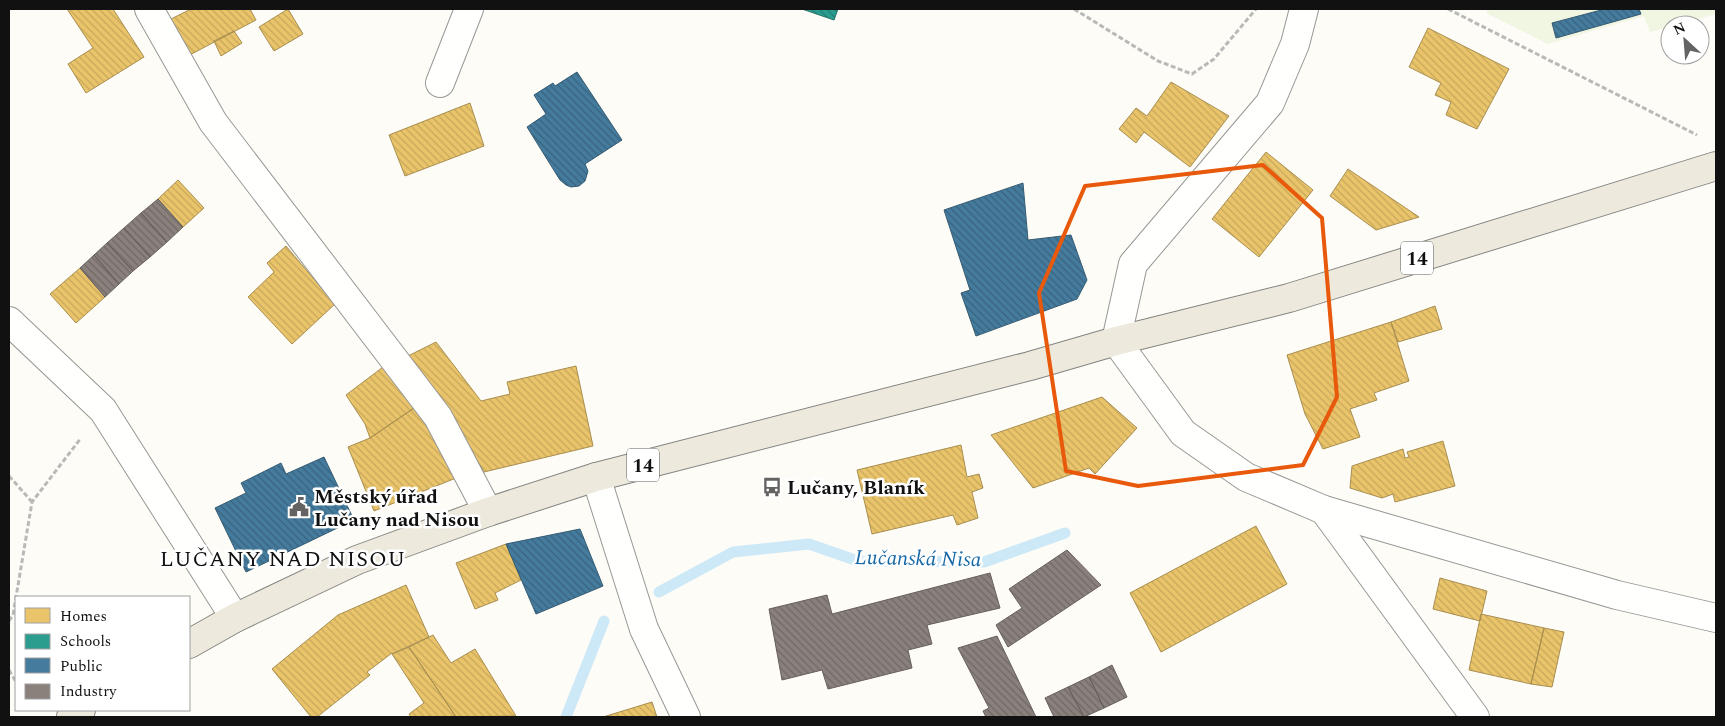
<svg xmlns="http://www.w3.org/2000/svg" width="1725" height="726" font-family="Spectral,serif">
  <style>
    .pitch { fill: #f0f6e1 }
    .homes { fill: url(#homes-back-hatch); stroke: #a88e4f }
    .schools { fill: url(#schools-back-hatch); stroke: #227369 }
    .public { fill: url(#public-back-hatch); stroke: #355b73 }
    .industry { fill: url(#industry-back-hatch); stroke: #665f5c }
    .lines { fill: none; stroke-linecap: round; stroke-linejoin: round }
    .stream { stroke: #cde8f7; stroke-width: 11 }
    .minor-casing { stroke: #979795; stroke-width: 30 }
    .tertiary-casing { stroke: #979795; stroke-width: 30 }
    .primary-casing { stroke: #858482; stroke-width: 30 }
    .path { stroke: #b9b9b8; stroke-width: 3; stroke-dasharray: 5 2.5; stroke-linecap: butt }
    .minor { stroke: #fffffe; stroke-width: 28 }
    .tertiary { stroke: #fffffe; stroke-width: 28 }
    .primary { stroke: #ede9dc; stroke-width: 28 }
    .marked { fill: none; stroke: #e8590c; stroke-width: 4; stroke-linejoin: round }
    .labels { text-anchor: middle; stroke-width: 5; stroke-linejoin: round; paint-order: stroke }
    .shield { fill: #fff; stroke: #585858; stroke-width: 1 }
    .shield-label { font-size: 19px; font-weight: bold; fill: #111 }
    .poi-label { font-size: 20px; font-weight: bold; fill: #111; stroke: #fff; text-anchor: start }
    .water-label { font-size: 21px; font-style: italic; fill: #1768a6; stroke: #fff }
    .quarter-label { font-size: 22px; letter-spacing: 1px; fill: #111; stroke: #fff }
  </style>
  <defs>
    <pattern id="homes-back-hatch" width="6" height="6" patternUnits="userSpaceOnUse" patternTransform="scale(1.25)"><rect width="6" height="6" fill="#e9c46a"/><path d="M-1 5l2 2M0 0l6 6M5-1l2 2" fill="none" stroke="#c7a75b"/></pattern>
    <pattern id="schools-back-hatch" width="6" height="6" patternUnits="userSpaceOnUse" patternTransform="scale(1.25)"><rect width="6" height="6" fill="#2a9d8f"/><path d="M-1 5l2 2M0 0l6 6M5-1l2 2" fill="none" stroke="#237f73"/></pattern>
    <pattern id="public-back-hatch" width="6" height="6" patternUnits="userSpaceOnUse" patternTransform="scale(1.25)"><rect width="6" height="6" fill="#457b9d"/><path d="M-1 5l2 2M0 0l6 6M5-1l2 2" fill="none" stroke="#38637f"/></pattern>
    <pattern id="industry-back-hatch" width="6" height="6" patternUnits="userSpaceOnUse" patternTransform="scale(1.25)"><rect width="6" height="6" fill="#8a817c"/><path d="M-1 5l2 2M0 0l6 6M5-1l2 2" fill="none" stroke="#6f6864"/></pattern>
  </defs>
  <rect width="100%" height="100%" fill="#fdfcf7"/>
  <path class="pitch" d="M1486,9H1716V14L1676,25H1670V27L1650,32L1644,16L1548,44L1488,14Z"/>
  <path class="homes" d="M67,9H113L144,57L86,93L68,64L93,48Z
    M191,9H250L256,20L184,58L165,22Z
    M288,9L303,34L274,51L259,27Z
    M1428,28L1509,69L1477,129L1446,115L1451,102L1435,95L1441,83L1409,67Z
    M234,31L242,43L221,56L214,41Z
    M1171,82L1229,116L1190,167L1144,132L1136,143L1119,129L1136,108L1147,116Z
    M470,103L484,146L405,176L389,135Z
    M1266,152L1313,190L1259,257L1212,219Z
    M1348,169L1419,217L1376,230L1330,196Z
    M178,180L204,208L183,227L158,199Z
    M286,246L335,304L292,344L248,297L274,272L267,263Z
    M80,268L105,297L76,323L50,294Z
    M1435,306L1442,329L1398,342L1391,322Z
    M1391,322L1409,381L1374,393L1377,400L1350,409L1360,437L1323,449L1305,414L1287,355Z
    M436,342L481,401L510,394L507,382L576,366L593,446L484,472L446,409L406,357Z
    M387,364L417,406L370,438L365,424L346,395Z
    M1102,397L1137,428L1095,474L1089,468L1033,488L991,435Z
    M417,406L461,476L374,511L348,447L370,438Z
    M1443,441L1455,486L1395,502L1393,494L1382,498L1350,488L1352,466L1403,449L1405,458L1409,457L1407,452Z
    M961,445L967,477L979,474L983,488L972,492L978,518L957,525L953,515L872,534L857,470Z
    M1256,526L1287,584L1161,652L1130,593Z
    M506,544L521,580L495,593L498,600L475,609L456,563Z
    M1440,578L1487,591L1480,621L1433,609Z
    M406,585L429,637L392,654V653L367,672L370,675L317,717H311L272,669L338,615Z
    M1481,614L1544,628L1531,684L1469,670Z
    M1544,628L1564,632L1552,687L1531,684Z
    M433,635L451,663L475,649L516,716L456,717L409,647Z
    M409,647L456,717H411L409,714L424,703L392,654Z
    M652,702L657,717H603Z"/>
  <path class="schools" d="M802,9H838L834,20Z"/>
  <path class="public" d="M1605,9H1639L1641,14L1556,38L1552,23Z
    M577,72L622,140L585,164L588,171L585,181L579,186L571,187L566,185L560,180L527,127L546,114L534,95L553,83L555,86Z
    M1023,183L1028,240L1071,235L1087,280L1077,299L976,336L961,293L970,290L944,210Z
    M324,457L354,520L246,572L215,508L246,493L241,483L281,463L286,474Z
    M580,529L603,586L536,614L506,544Z"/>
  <path class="industry" d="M158,199L183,227L167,242L141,213Z
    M141,213L167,242L150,257L124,228Z
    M124,228L150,257L133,271L107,243Z
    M107,243L133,271L119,284L94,255Z
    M94,255L119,284L105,297L80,268Z
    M1067,550L1101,585L1008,647L996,625L1022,608L1009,589Z
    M990,573L1000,608L927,625L932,644L908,650L912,668L828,689L822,670L782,680L769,609L827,595L832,614Z
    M997,636L1036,717H986L983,711L989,708L958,648Z
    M1112,665L1127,697L1104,708L1089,677Z
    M1089,677L1104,708L1084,717L1068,687Z
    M1068,687L1084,717H1054L1045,698Z"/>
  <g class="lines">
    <path class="stream" d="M659,592L733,552L809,544L858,561L984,562L1065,533
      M566,717L604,621"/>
    <defs>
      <path id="minor" d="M149,9L213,122L438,417L488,512
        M440,83L469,9
        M9,321L103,410L235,618
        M596,477L644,629L686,717
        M1324,510L1475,717"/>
      <path id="tertiary" d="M1304,9L1295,44L1270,103L1133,264L1116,341L1183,433L1246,477L1324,510L1617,595L1716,618"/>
      <path id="primary" d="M189,644L235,618L357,560L488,512L596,477L1030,366L1116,341L1289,298L1716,166
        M71,717L81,710"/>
    </defs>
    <use href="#minor" class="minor-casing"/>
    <use href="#tertiary" class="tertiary-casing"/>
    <use href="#primary" class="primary-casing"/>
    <path class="path" d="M1074,9L1158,61L1192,74L1214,59L1256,9
      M1448,9L1697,135
      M9,476L32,502
      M9,621L13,615L32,502L81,438
      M9,670L16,682"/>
    <use href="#minor" class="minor"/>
    <use href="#tertiary" class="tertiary"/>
    <use href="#primary" class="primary"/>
  </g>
  <path class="marked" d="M1263,165L1322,218L1337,397L1303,465L1138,486L1066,471L1039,293L1085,186Z"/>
  <defs>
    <symbol id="bus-bare" viewBox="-9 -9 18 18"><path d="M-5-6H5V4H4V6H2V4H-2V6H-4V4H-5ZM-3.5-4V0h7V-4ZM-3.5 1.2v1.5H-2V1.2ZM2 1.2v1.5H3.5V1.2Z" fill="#646362" stroke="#fff" stroke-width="2.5" paint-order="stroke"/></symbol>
    <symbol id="civic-bare" viewBox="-9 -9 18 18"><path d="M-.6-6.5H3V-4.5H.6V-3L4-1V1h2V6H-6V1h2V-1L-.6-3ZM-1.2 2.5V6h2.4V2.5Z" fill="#646362" stroke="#fff" stroke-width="2.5" paint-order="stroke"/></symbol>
  </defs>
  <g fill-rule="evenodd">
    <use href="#bus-bare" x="758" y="473" width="28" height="28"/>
    <use href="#civic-bare" x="285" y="493" width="28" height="28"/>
  </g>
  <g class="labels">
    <g class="shield">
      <rect x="1401" y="241.5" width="32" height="33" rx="4"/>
      <rect x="627" y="448.5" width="32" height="33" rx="4"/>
    </g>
    <g class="shield-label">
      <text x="1417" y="265">14</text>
      <text x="643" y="472">14</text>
    </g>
    <g class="poi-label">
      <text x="787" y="494">Lučany, Blaník</text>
      <text x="314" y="503">Městský úřad<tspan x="314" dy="23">Lučany nad Nisou</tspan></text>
    </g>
    <g class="water-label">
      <text transform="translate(918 558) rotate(1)" y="7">Lučanská Nisa</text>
    </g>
    <g class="quarter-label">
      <text x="283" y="566">LUČANY NAD NISOU</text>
    </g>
  </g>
  <rect width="1725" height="726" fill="none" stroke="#111111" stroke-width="20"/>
  <rect x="15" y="596" width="175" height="115" fill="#ffffff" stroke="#a0a0a0"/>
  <rect x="25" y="608" width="25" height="15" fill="#e9c46a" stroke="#a0a0a0"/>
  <text x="60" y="621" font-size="15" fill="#111111">Homes</text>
  <rect x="25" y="634" width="25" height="15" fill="#2a9d8f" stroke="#a0a0a0"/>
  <text x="60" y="646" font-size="15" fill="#111111">Schools</text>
  <rect x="25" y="658" width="25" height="15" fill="#457b9d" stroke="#a0a0a0"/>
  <text x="60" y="671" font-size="15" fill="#111111">Public</text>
  <rect x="25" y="684" width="25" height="15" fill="#8a817c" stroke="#a0a0a0"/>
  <text x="60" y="696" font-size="15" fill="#111111">Industry</text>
  <g transform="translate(1685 40) rotate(334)"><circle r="24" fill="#ffffff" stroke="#a0a0a0"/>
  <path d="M0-4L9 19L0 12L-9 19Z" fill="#646362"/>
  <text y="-8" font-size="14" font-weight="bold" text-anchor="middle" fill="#111111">N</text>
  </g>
</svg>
